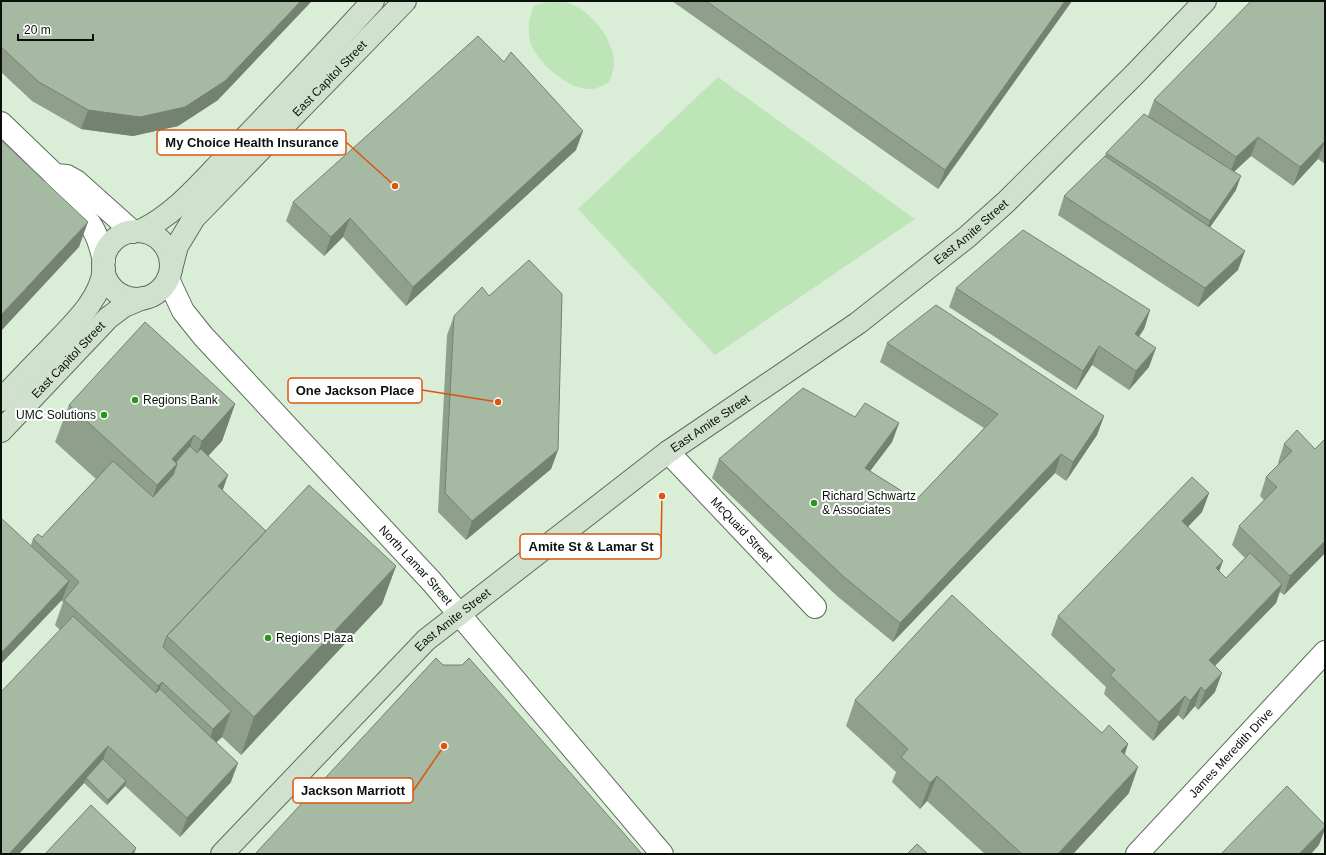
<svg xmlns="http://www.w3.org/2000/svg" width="1326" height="855" font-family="Arial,sans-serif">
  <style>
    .green { fill: #bde5b8 }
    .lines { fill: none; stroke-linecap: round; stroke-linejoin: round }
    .minor-casing { stroke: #5d6f5b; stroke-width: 24 }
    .tertiary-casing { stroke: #5d6f5b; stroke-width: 24 }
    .secondary-casing { stroke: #5d6f5b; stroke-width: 24 }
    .minor { stroke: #fff; stroke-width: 22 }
    .tertiary { stroke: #fff; stroke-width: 22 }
    .secondary { stroke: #d0e2ce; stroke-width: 22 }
    .wall { fill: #8f9f8c }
    .shaded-wall { fill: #748272 }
    .building { fill: #a6b9a3; stroke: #748272 }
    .poi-dot { fill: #29951d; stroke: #fff; stroke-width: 1.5 }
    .labels { text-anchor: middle; stroke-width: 4; stroke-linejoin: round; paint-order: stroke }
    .street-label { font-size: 12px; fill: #0a110a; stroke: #fff }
    .poi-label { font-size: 12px; fill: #0a110a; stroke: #fff; text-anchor: start }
    .leader { fill: none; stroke: #dd550c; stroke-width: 1.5 }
    .callout-dot { fill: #dd550c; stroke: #fff; stroke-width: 1.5 }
    .callout { fill: #fff; stroke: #dd550c; stroke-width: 1.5 }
    .callout-label { font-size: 13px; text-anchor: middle; font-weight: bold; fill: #0a110a }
  </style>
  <rect width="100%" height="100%" fill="#daeed7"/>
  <path class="green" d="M550,1C557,1 565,1 571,4C592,12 615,41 614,64C614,70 611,77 609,82C603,85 599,88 592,89C569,91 536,62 530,41C527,29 529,15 535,5Z
    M718,77L915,219L715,355L578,209Z"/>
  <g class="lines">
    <defs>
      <g id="minor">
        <path id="s1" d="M668,452L815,607"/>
        <path id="s2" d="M1137,854L1325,652"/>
      </g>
      <g id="tertiary">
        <path d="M1,123L55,175C60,199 73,203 87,220C97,232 100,246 104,260"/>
        <path d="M55,175L67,176L76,181L133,232"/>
        <path id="s3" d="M168,279L183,311L203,336L432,582L662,854"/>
      </g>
      <g id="secondary">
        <path d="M140,231C174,215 199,185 225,158C276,107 324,54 373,1"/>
        <circle cx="137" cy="265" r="34"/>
        <path id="s4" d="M171,269L177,246L194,218L405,1"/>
        <path d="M1,400C17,383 33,366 50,349C71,326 101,301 104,268"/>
        <path id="s5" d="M1,431L108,318L124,306L143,298"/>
        <path id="s6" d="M222,854L426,640L668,452L858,323L967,237L1006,202L1134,75L1205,1"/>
      </g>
    </defs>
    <use href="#minor" class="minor-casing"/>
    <use href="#tertiary" class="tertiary-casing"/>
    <use href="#secondary" class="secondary-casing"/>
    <use href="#minor" class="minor"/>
    <use href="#tertiary" class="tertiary"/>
    <use href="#secondary" class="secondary"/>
  </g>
  <path class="wall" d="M1,1L218,100L178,126L133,136L81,129L32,101L1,72Z
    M672,1H1072L938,189Z
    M1325,1V164L1318,159L1293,186L1251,156L1235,171L1236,190L1210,227L1238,270L1198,307L1058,215L1064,196L1105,156L1106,153L1148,116L1154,100Z
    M576,150L406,306L343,237L324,256L286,221L293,202Z
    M956,288L1150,310L1144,329L1139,336L1149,367L1129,390L1092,365L1076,390L949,307Z
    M454,316L558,450L551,469L466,540L438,512L447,335Z
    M887,343L1104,416L1097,435L1066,481L1055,473L893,642L837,596L712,478L719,459L855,417L899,423L892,442L870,471L916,500L984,428L880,362Z
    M235,404L222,441L208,456L223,491L266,531L396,566L382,604L241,755L222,737L216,742L231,782L180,837L125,786L107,805L84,783L19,854H1L60,630L55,625L63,602L61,600L31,545L33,539L42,537L96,479L55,442L69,405Z
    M1325,439V553L1284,595L1280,592L1276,603L1215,666V692L1198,710L1195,706L1183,720L1178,715L1153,741L1104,694L1106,687L1051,635L1058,616L1209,493L1202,512L1188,527L1219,571L1226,578L1245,558L1232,545L1239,526L1264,500L1260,496L1266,477L1279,464L1278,463L1284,444L1315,449Z
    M855,700L1102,733L1128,744L1125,754L1129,793L1073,854H985L927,801L920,809L892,782L896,772L846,726Z"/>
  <path class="shaded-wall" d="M301,1H312L218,100L178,126L133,136L81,129L88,110Z
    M1065,1H1072L938,189L945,170Z
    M583,131L576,150L406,306L413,287Z
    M1258,137L1251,156L1229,176L1236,157Z
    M1325,141L1318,159L1293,186L1300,167Z
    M1241,176L1236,190L1204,236L1210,221Z
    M350,218L343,237L324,256L331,237Z
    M88,222L79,247L1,331V315Z
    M1245,251L1238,270L1198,307L1205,288Z
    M1150,310L1144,329L1128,353L1135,334Z
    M1099,346L1092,365L1076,390L1083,371Z
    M1156,348L1149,367L1129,390L1136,371Z
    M235,404L222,441L188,478L202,441Z
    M1104,416L1097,435L1066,481L1073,462Z
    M899,423L892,442L858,487L865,468Z
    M194,435L181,472L144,523L157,485L172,459Z
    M558,450L551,469L466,540L472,521Z
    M1061,454L1055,473L893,642L900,623Z
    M228,475L219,501L218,486Z
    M1209,493L1202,512L1175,540L1182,521Z
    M1325,541V553L1284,595L1290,576Z
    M1223,561L1216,580V568Z
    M396,566L382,604L241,755L254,717Z
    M69,581L62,600L1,664V653Z
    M1282,584L1276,603L1202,679L1209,660Z
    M1222,673L1215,692L1198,710L1205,691Z
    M162,682L153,708L149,712L158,686Z
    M1201,687L1195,706L1183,720L1190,701Z
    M1185,696L1178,715L1153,741L1159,722Z
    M231,711L222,737L204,755L213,729Z
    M1128,744L1119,769L1121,751Z
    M108,746L101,765L86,778L84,783L19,854H9Z
    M238,763L231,782L180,837L187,818Z
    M1138,767L1129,793L1073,854H1058Z
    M937,776L927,801L920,809L930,783Z
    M126,781L125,786L107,805L108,800Z
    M1325,827V829L1319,845L1311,854H1299Z
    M136,848L134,854H131Z"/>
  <path class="building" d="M1,1H301L225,81L185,107L140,117L88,110L39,82L1,47Z
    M706,1H1065L945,170Z
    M1251,1H1325V141L1300,167L1258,137L1236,157L1154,100Z
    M478,36L504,62L511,52L583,131L413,287L350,218L331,237L293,202Z
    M1144,114L1241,176L1210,221L1106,153Z
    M1,140L88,222L1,315Z
    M1105,156L1245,251L1205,288L1064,196Z
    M1023,230L1150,310L1135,334L1156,348L1136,371L1099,346L1083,371L956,288Z
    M529,260L562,294L558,450L472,521L445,493L454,316L482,287L489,296Z
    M936,305L1104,416L1073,462L1061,454L900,623L844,577L719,459L803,388L855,417L865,403L899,423L865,468L916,500L998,414L887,343Z
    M145,322L235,404L202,441L194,435L172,459L177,464L157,485L69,405Z
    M1297,430L1315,449L1325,439V541L1290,576L1239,526L1277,487L1266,477L1292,451L1284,444Z
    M190,446L197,453L201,449L228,475L218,486L266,531L167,636L163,647L231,711L213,729L162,682L158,686L64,600L79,582L33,539L38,534L42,537L113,461L153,497L173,475L177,464L176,462Z
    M1192,477L1209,493L1182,521L1223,561L1216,568L1226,578L1250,553L1282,584L1209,660L1222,673L1205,691L1201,687L1190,701L1185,696L1159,722L1110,675L1115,670L1058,616Z
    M309,485L396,566L254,717L167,636Z
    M1,518L69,581L1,653Z
    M952,595L1102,733L1109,725L1128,744L1121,751L1138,767L1058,854H1022L937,776L930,783L901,757L908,749L855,700Z
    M73,616L156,693L160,689L238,763L187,818L108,746L9,854H1V692Z
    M436,658L443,665H462L469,658L642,854H255Z
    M103,759L126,781L108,800L86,778Z
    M1287,786L1325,825V827L1299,854H1221Z
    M91,805L136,848L131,854H45Z
    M917,844L928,854H907Z"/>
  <g class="poi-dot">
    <circle cx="135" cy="400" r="4"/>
    <circle cx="104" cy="415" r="4"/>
    <circle cx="814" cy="503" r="4"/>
    <circle cx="268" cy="638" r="4"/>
  </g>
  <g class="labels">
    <g class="street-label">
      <text dy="4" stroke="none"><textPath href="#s4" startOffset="251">East Capitol Street</textPath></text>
      <text dy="4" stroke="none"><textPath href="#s6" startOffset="977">East Amite Street</textPath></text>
      <text dy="4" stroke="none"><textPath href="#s5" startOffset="98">East Capitol Street</textPath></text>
      <text dy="4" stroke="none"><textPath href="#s6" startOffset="653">East Amite Street</textPath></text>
      <text dy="4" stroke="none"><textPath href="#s1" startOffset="107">McQuaid Street</textPath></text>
      <text dy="4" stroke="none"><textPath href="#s3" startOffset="380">North Lamar Street</textPath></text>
      <text dy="4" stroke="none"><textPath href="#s6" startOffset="329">East Amite Street</textPath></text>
      <text dy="4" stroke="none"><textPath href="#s2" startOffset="138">James Meredith Drive</textPath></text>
    </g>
    <g class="poi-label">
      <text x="143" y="404">Regions Bank</text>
      <text x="96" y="419" text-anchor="end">UMC Solutions</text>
      <text x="822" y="500">Richard Schwartz<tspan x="822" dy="14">&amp; Associates</tspan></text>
      <text x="276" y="642">Regions Plaza</text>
    </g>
  </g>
  <path class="leader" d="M395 186L346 142M498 402L422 390M662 496L661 546M444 746L413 791"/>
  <g class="callout-dot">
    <circle cx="395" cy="186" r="4"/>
    <circle cx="498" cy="402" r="4"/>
    <circle cx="662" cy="496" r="4"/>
    <circle cx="444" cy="746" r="4"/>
  </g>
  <g class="callout">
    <rect x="157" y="130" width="189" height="25" rx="4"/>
    <rect x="288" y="378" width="134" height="25" rx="4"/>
    <rect x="520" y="534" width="141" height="25" rx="4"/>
    <rect x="293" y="778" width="120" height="25" rx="4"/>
  </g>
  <g class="callout-label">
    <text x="252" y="147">My Choice Health Insurance</text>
    <text x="355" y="395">One Jackson Place</text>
    <text x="591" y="551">Amite St &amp; Lamar St</text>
    <text x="353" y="795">Jackson Marriott</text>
  </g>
  <rect width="1326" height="855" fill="none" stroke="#0a110a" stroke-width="4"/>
  <path d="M18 34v6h75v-6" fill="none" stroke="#0a110a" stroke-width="2"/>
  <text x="24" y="34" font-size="12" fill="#0a110a" stroke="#ffffff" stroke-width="3" paint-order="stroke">20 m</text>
</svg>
